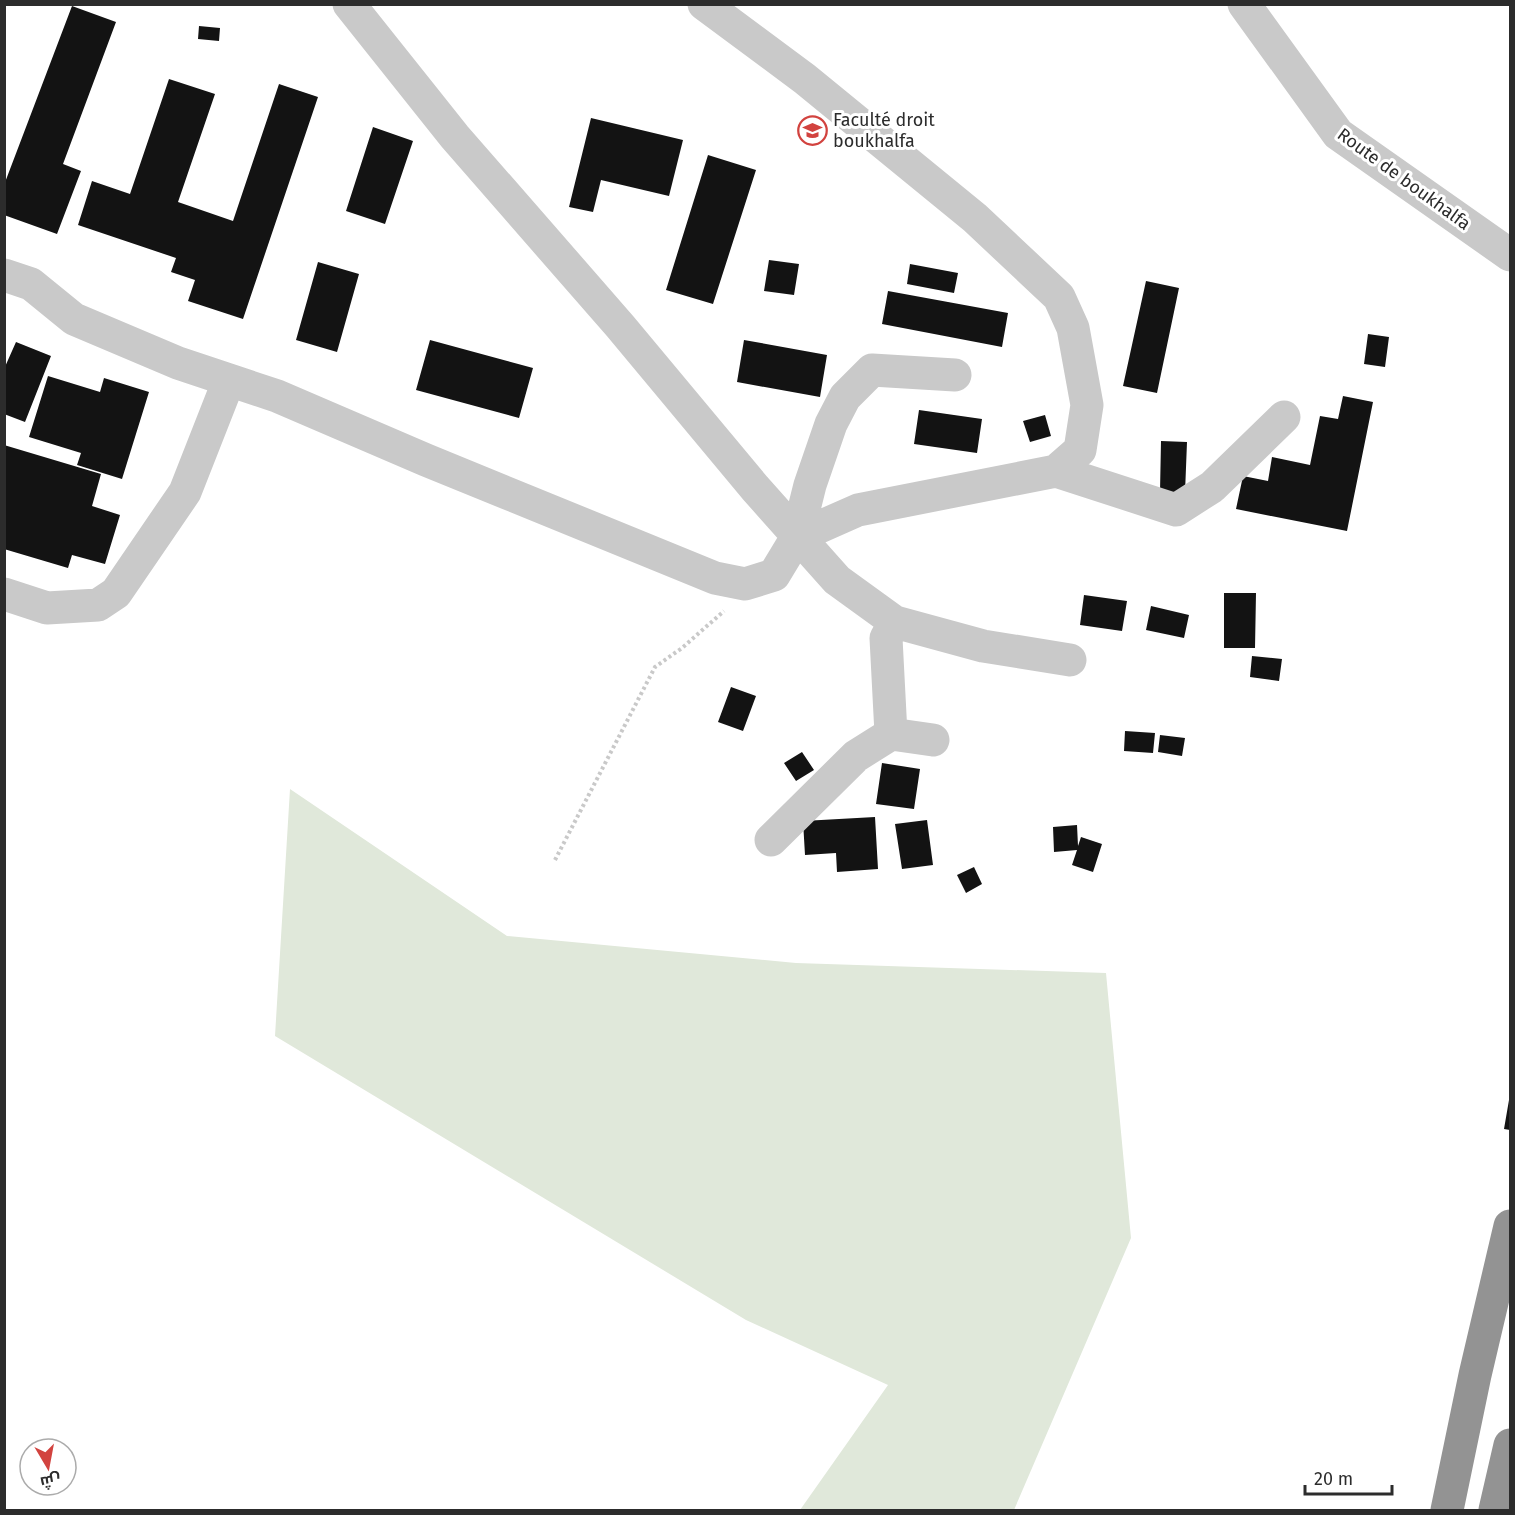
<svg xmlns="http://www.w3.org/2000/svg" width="1515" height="1515" font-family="'Fira Sans',Cairo,sans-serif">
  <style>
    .green { fill: #e0e8da }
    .building { fill: #131313 }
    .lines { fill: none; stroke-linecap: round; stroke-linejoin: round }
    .path { stroke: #c9c9c9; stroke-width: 4; stroke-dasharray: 3 3; stroke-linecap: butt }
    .minor { stroke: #c9c9c9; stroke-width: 33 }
    .highway { stroke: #939393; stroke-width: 33 }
    .labels { text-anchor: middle; stroke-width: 6; stroke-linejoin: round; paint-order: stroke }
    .poi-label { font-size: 18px; fill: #2c2c2c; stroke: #fff; text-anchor: start }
    .street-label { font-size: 18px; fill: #2c2c2c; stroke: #fff }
  </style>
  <rect width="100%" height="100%" fill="#fff"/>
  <path class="green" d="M290,789L507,936L796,963L1106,973L1131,1238L1014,1510H800L888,1385L746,1320L275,1036Z"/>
  <path class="building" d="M72,6L116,22L63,164L81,171L57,234L4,215V185Z
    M199,26L220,28L219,41L198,39Z
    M169,79L215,94L178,202L233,221L279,84L318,97L243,319L188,301L195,280L171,272L176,258L78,225L92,181L130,194Z
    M591,118L683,140L669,196L601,180L593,212L569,207Z
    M373,127L413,141L385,224L346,211Z
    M708,155L756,170L713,304L666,290Z
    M769,260L799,264L794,295L764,291Z
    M318,262L359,274L337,352L296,340Z
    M910,264L958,273L954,293L907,284Z
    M1146,281L1179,288L1157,393L1123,386Z
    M888,291L1008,313L1002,347L882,324Z
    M1368,334L1389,337L1385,367L1364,364Z
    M430,340L533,368L519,418L416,390Z
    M744,340L827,355L820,397L737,382Z
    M16,342L51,356L25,422L4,414V369Z
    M48,376L100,392L104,378L149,392L122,479L77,465L81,453L29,437Z
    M1343,396L1373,402L1347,531L1236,509L1243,476L1268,481L1272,457L1310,465L1320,416L1338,419Z
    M919,410L982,419L977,453L914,444Z
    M1045,415L1051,436L1030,442L1023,421Z
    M1161,441L1187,442L1185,493L1160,492Z
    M4,445L101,474L92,506L120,515L105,564L72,555L68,568L4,549Z
    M1224,593H1256L1255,648H1224Z
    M1084,595L1127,601L1122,631L1080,625Z
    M1151,606L1189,615L1184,638L1146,630Z
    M1252,656L1282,659L1279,681L1250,677Z
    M731,687L756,696L743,731L718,722Z
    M1125,731L1155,733L1153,753L1124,751Z
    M1160,735L1185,738L1182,756L1158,752Z
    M802,752L814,770L796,781L784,763Z
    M882,763L920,769L914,809L876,804Z
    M875,817L878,869L837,872L836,853L805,855L803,821Z
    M927,820L933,865L902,869L895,824Z
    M1077,825L1078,846L1081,837L1102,844L1093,872L1072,865L1077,850L1054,852L1053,827Z
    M974,867L982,884L966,893L957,875Z
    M1509,1100H1510V1130L1504,1129Z"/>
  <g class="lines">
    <path class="path" d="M555,860L655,667L682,648L724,611"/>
    <path class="minor" d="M349,4L455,137L620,326L755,488L837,580L895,622L983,646L1070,660
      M704,4L805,79L975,218L1059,297L1073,328L1087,405L1080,450L1056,471
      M1244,4L1338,134L1510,255
      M4,275L31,284L74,319L178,363L277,396L426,460L715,578L745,584L774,575L797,537L858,510L1056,471L1176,510L1212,487L1284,417
      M797,537L810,485L831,424L845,397L872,370L955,375
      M4,594L47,608L98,605L116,593L185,492L229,380
      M895,622L886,638L891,734L933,740
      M771,840L856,756L891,734"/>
    <path class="highway" d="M1447,1510L1475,1375L1510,1226
      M1495,1510L1510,1445"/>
  </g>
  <defs>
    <symbol id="school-ring" viewBox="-11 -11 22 22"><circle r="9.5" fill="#fff" stroke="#d2433f" stroke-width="1.5"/><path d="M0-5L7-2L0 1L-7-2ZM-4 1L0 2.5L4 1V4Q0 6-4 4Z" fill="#d2433f"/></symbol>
  </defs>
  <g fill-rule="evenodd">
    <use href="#school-ring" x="796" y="114" width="33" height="33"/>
  </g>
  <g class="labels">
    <g class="poi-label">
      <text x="833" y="126">Faculté droit<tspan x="833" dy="21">boukhalfa</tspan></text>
    </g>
    <g class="street-label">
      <text transform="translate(1404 179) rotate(36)" y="6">Route de boukhalfa</text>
    </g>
  </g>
  <rect width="1515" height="1515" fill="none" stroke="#2c2c2c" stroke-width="12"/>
  <g transform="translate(48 1467) rotate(170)"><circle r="28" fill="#ffffff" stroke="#ababab" stroke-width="1.5"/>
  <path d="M0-4.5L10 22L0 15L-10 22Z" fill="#d2433f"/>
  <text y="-9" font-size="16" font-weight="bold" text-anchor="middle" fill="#2c2c2c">ش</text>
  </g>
  <path d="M1305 1485v9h87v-9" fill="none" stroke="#2c2c2c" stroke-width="3"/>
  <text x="1314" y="1485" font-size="18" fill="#2c2c2c" stroke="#ffffff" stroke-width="4.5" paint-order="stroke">20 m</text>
</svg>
